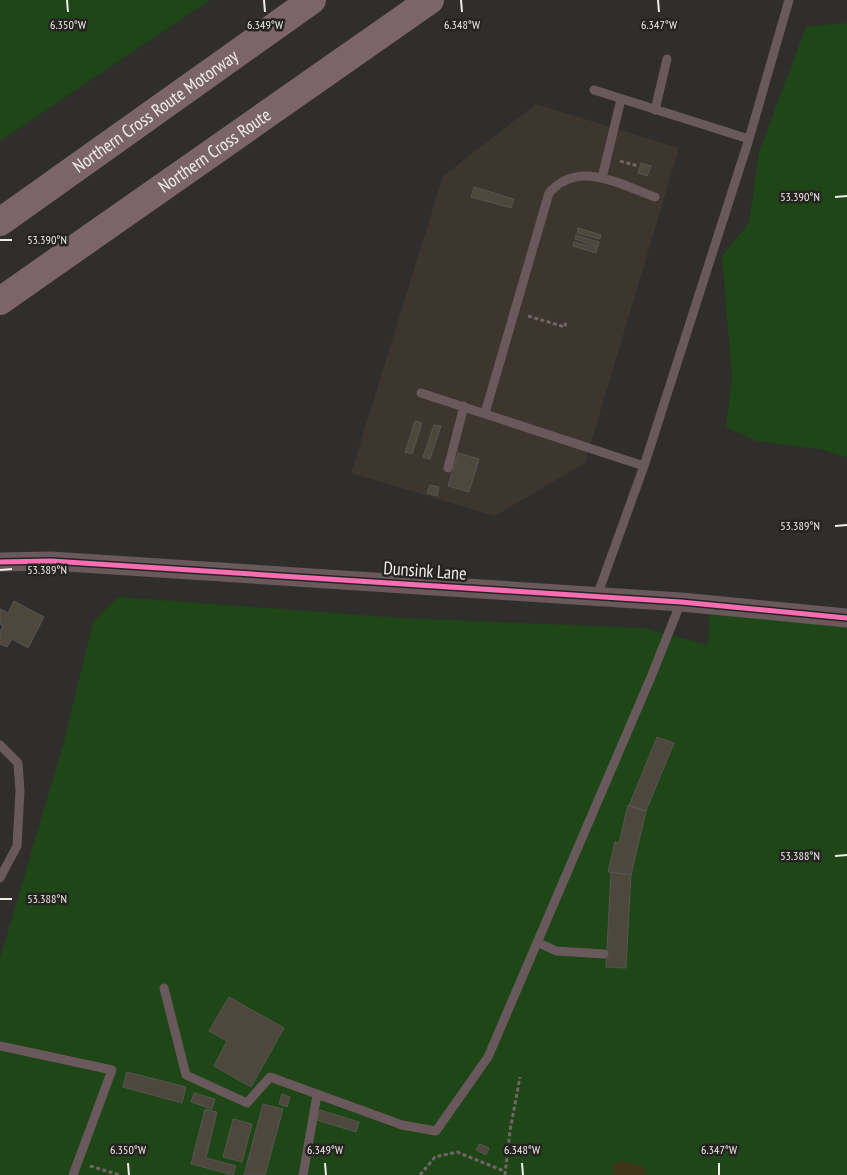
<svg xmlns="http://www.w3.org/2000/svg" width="847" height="1175" font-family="'PT Sans Narrow',sans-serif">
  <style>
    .built { fill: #3c362f }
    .green { fill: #1f4616 }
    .sand { fill: #3c3518 }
    .building { fill: #4e473b; stroke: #565554 }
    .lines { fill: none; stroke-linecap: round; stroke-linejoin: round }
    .path { stroke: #706567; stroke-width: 3; stroke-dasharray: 4 2.5; stroke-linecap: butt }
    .lane { stroke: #6a595c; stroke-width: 9 }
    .street { stroke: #6a595c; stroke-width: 19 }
    .highway { stroke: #7c656a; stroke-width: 28 }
    .cycleway-casing { stroke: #262421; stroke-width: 8 }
    .cycleway { stroke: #f96db3; stroke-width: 5 }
    .ticks { fill: none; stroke: #eeedeb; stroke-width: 2 }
    .labels { text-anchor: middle; stroke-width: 5; stroke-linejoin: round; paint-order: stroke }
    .street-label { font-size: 18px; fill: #eeedeb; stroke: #262421 }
    .ticks-label { font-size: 12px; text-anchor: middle; fill: #eeedeb; stroke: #262421; stroke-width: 5; stroke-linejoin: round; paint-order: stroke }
  </style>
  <rect width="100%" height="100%" fill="#2f2e2c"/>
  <path class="built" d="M536,104L679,148L585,463L495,516L351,473L443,176Z"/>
  <path class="green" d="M0,0H210L0,141Z
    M847,23V457L820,449L756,441L726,427L732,377L722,256L749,223L759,152L806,27Z
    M118,597L401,618L644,628L708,645L710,613L847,626V1175H0V958L64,741L93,622Z"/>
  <path class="sand" d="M620,1161L644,1166L647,1175H613L612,1166Z"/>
  <path class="building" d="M641,163L651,166L647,176L638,173Z
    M474,187L514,199L511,208L471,197Z
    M578,228L601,235L600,239L577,233Z
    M576,235L599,242L598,247L575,239Z
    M574,242L597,248L596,253L573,246Z
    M415,421L422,423L412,454L405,452Z
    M434,425L441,426L430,459L423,457Z
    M458,453L479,459L469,492L448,486Z
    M430,485L439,487L437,496L427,493Z
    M14,601L44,617L28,648L12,639L7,647L0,644V632L3,626L0,624V609L8,613Z
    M657,737L674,743L646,811L629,806Z
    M628,805L646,811L631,875L608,872L615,842L619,843Z
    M611,872L631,875L626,968L606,967Z
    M229,997L284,1028L251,1087L214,1066L227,1041L209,1031Z
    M127,1072L186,1087L182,1103L123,1087Z
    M194,1093L215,1099L212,1109L191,1102Z
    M282,1094L290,1097L287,1107L279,1104Z
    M263,1104L283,1109L265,1175H244Z
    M205,1109L217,1112L206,1158L236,1166L233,1175L191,1164Z
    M320,1110L359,1122L356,1132L317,1120Z
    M233,1119L252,1124L242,1162L223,1157Z
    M479,1144L489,1148L486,1155L476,1150Z"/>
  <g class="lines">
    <path class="path" d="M620,161L638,166
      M528,316L565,327L566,321
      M90,1166L120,1175
      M420,1175L435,1157L457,1152L504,1171
      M505,1175L510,1131L520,1077"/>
    <path class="lane" d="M594,90L749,139
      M655,110L667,59
      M602,178L621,99
      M421,393L644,466
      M485,413L549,193C578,159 619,184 655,197
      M448,468L464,406
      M597,596L644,466L749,139L789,0
      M0,745L18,763L20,791L17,846L0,878
      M537,942L556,951L604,954
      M164,988L186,1075L247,1103L270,1077L402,1125L436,1131L488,1057L651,677L681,602
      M0,1046L112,1070L73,1175
      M303,1175L317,1095"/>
    <path class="street" d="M0,562L51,561L681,602L847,618"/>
    <g class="highway">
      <path id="s1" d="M0,222L312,0"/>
      <path id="s2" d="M0,301L430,0"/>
    </g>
    <defs>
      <path id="cycleway" d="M0,562L51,561L681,602L847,618"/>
    </defs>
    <use href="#cycleway" class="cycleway-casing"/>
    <use href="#cycleway" class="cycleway"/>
  </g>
  <path class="ticks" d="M67,0L68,12M264,0L265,12M461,0L462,12M658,0L659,12M835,197L847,196M0,240H12M835,526L847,525M0,570L12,569M835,856L847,855M0,899H12M128,1163L129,1175M325,1163L326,1175M522,1163L523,1175M719,1163V1175"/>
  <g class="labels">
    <g class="street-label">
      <text dy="6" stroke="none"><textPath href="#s1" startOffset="191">Northern Cross Route Motorway</textPath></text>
      <text dy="6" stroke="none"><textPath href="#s2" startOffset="262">Northern Cross Route</textPath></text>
      <text transform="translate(425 571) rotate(4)" y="6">Dunsink Lane</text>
    </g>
  </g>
  <g class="ticks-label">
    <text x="68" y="29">6.350°W</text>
    <text x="265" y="29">6.349°W</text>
    <text x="462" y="29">6.348°W</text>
    <text x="659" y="29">6.347°W</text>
    <text x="800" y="201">53.390°N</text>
    <text x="47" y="244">53.390°N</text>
    <text x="800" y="530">53.389°N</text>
    <text x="47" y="574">53.389°N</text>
    <text x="800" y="860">53.388°N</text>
    <text x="47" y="903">53.388°N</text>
    <text x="128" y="1154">6.350°W</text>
    <text x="325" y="1154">6.349°W</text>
    <text x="522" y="1154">6.348°W</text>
    <text x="719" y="1154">6.347°W</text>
  </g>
</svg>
